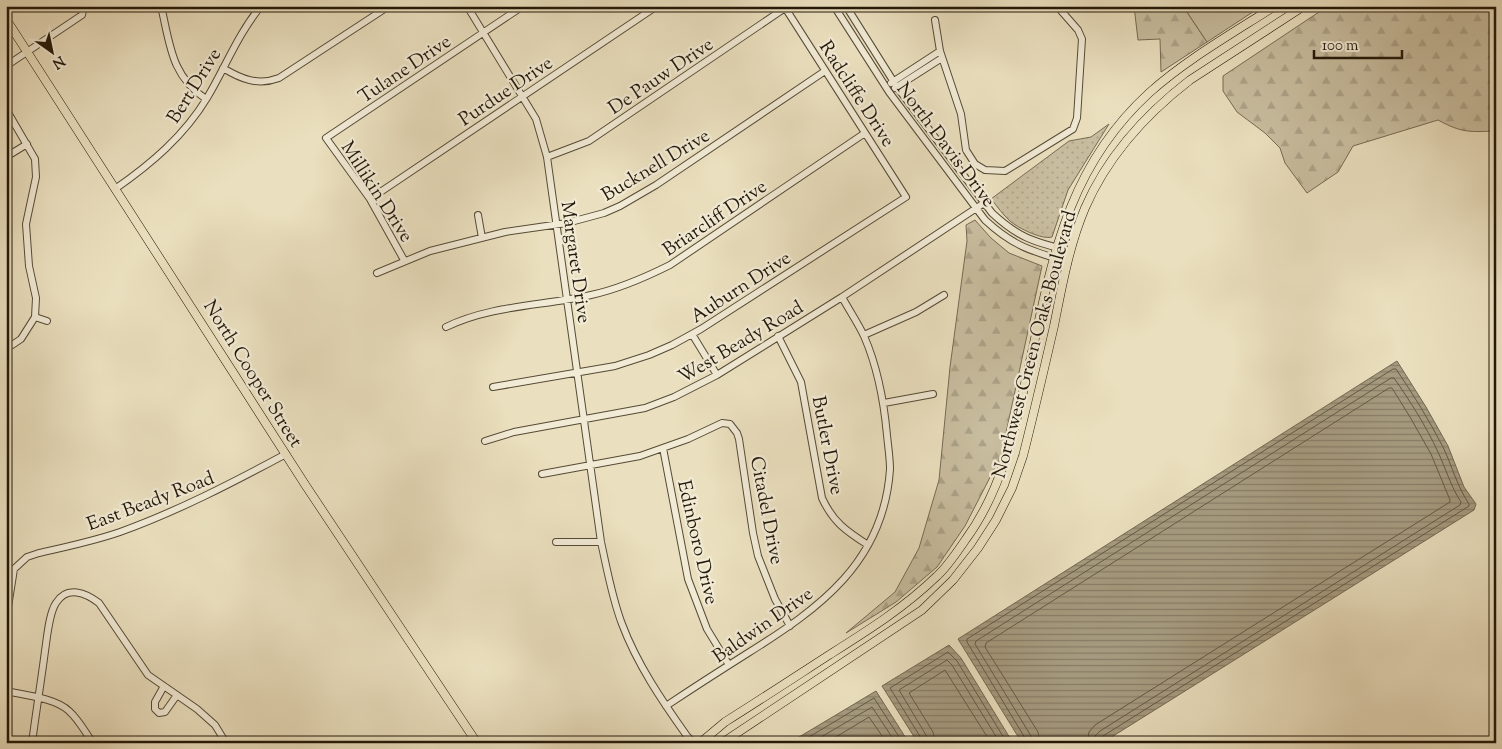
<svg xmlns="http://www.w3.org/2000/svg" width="1502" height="749" font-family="'Sorts Mill Goudy',serif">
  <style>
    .grass { fill: url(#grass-dots); stroke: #766a54 }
    .forest { fill: url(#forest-firs); stroke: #766a54 }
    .park { fill: #c8bd9f; stroke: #766a54 }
    .water { fill: url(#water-rules); stroke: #726750 }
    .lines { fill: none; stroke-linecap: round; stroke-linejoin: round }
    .shore { stroke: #645a44; stroke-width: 1 }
    .minor-casing { stroke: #554a36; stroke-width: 8 }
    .major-casing { stroke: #231809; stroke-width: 9 }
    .minor { stroke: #f1ead5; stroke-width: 6 }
    .major { stroke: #eadfbe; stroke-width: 8 }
    .labels { text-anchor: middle; stroke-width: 4.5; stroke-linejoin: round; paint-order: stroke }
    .street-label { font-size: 19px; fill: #231809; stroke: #f1ead5 }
  </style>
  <defs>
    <pattern id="grass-dots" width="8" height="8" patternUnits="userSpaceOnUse" patternTransform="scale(1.25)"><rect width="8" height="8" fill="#c8bd9f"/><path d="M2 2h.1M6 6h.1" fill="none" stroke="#aca288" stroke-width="1.8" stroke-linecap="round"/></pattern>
    <pattern id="forest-firs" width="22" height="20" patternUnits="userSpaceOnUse" patternTransform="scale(1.25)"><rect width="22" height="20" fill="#c8bd9f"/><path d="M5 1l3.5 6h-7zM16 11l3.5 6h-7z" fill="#aca288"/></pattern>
    <pattern id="water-rules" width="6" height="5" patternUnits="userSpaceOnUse" patternTransform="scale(1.25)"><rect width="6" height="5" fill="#a69b80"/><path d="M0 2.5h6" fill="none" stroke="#877d67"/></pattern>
  </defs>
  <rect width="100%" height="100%" fill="#eadfbe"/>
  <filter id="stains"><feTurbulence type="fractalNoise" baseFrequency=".004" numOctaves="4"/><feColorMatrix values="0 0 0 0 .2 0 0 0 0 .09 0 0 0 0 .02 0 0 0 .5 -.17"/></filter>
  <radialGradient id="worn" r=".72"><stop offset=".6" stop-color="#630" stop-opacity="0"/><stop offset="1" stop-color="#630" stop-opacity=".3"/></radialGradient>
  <path class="grass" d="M1109,124L1068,190L1052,237C1042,240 1018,228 1010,221C1003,215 997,206 991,199L1069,141L1091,137Z"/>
  <path class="forest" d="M1134,6H1183L1207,42L1161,72L1160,39L1138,40Z
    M1328,6H1496V131C1469,132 1462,133 1438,120L1353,146L1338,172L1307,193L1285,163L1280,148L1265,133L1237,112L1223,91V76Z
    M975,220L991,238L1009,253L1042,266L1001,456L965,526L937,567L896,602L846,633L895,592L919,548L939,480L950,367L967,241L966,225Z"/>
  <path class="park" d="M1183,6H1262L1207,42Z"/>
  <path class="water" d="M1397,361L1426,407L1448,446L1464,487L1476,504L1474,510L1102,743H1022L958,639Z
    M949,645L961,658L1013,743H918L882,686Z
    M876,691L909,743H789Z"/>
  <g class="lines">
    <path class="shore" d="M799,743L874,698L903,743
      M811,743L872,707L896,743
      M826,743L869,717L887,743
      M921,743V738L890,688L948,652L957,661L1007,743
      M928,743L926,735L899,690L947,660L952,665L1000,743
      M935,743L933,732L909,693L945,670L991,743
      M1026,743L1025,738L967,642V639L1393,369H1396C1413,394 1429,420 1443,447C1452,466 1457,486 1469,504V506L1103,736L1100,743
      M1032,743L1031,736L975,644L976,641L1391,378H1394C1410,401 1426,426 1438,452C1446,469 1451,487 1461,502L1460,505L1100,731L1095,736L1094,743
      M1040,743L1038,732L985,647L986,643L1389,388H1392L1410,417L1431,454L1450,500V502L1095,725L1089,732L1087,743"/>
    <defs>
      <path id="minor" d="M161,6C170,44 171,76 206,99
        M467,6L536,119L547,157L601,542C607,569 612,598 622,624C637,664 662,701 687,736L694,743
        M834,6L889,92L985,220C1013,246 1031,251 1068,262
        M846,6L897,87L992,213C1020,239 1035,242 1070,251
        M935,20L940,51L961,114L966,150L975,164L985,170L1005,171L1073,129L1077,118L1082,39L1078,30L1057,6
        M6,66L82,15L84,6
        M223,68C241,79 258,86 279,78L389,6
        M891,83L940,51
        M895,88L942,58
        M6,109L35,159L36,177L26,224L29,266L36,298L35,317L21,339L6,349
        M6,157L27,144
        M547,157L589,141L785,8
        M115,189C151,164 184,136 207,98C225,68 238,34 261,6
        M370,199L657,6
        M478,215L482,238
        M404,260L370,199L326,138L523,6
        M377,273L430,251L505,232L567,223L604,213L620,206L656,185L825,71
        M35,317L47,321
        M446,327C491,305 543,306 591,295C619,289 644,278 670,265L865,133
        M692,334L717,375
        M864,335L916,312L944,295
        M778,336L801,382L822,498C833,522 846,531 868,545
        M493,387L615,366L649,355L672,345L701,329L906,197L784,6
        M884,403L933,394
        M485,441L514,432L645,408L674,397L717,375L842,297L984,203
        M663,448L688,579L707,629L729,665
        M542,474L640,456L688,439L722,423L730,424L737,433L739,439L753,533L758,556L775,599L790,626
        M556,542H601
        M6,620L14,569L27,557L39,553C66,547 94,541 120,532C178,511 232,483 286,454
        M164,686L155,702V709L159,713L165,712L177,695
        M6,691C24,695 56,698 69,711C79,720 85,732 93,743
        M666,706C693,688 721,670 748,653C820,608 884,562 890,469C890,458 888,446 887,435C884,402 878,368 864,336C858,323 849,310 842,297
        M32,743C36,712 41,682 45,651C47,638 49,613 56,603C67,585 86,593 99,603L148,675L197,709L215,725L226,743"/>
      <path id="major" d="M6,19L306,486L477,743
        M700,743L725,722C760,700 795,677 829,655C867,631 904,608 937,576C948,566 957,552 966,539C1002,490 1015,429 1028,370C1052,264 1064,171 1149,93C1187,59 1233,33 1275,6
        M722,743L922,610L953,580L978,548L996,520L1012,488L1023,456C1034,413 1044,369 1054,326C1062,286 1069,246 1085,208C1107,157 1146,114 1190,80L1304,6"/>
    </defs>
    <use href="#minor" class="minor-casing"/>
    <use href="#major" class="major-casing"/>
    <use href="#minor" class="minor"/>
    <use href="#major" class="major"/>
  </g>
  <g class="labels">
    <g class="street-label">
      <text transform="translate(404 68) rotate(-34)" y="7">Tulane Drive</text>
      <text transform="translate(660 75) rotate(-34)" y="7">De Pauw Drive</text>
      <text transform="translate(193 85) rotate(-58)" y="7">Bert Drive</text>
      <text transform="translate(505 90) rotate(-34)" y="7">Purdue Drive</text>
      <text transform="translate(858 93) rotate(57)" y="7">Radcliffe Drive</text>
      <text transform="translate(947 144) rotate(53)" y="7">North Davis Drive</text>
      <text transform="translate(655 164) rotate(-31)" y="7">Bucknell Drive</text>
      <text transform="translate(378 191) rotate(57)" y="7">Millikin Drive</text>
      <text transform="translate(714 217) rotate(-34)" y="7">Briarcliff Drive</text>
      <text transform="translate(577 262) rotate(82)" y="7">Margaret Drive</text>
      <text transform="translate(740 286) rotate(-33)" y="7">Auburn Drive</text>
      <text transform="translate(740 341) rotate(-31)" y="7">West Beady Road</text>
      <text transform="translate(1033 344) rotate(-75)" y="7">Northwest Green Oaks Boulevard</text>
      <text transform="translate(254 373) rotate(58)" y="7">North Cooper Street</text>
      <text transform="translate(829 445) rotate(79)" y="7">Butler Drive</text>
      <text transform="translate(150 500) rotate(-21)" y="7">East Beady Road</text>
      <text transform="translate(768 510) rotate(79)" y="7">Citadel Drive</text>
      <text transform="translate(699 542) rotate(77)" y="7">Edinboro Drive</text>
      <text transform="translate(762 624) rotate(-35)" y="7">Baldwin Drive</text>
    </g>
  </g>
  <rect width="1502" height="749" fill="none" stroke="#eadfbe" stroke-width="25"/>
  <rect x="8" y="8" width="1487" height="734" fill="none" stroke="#231809" stroke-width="2.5"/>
  <rect x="12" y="12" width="1477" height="724" fill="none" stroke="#231809"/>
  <g transform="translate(52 52) rotate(147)" stroke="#f1ead5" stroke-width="4" paint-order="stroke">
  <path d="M0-4L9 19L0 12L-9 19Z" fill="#231809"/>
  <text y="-8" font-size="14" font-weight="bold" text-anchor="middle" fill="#231809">N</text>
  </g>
  <path d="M1314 50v8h88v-8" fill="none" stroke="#231809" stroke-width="2.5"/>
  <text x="1322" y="50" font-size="15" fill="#231809" stroke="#f1ead5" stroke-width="4" paint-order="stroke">100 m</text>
  <rect width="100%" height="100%" filter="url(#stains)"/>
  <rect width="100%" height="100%" fill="url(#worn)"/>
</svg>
